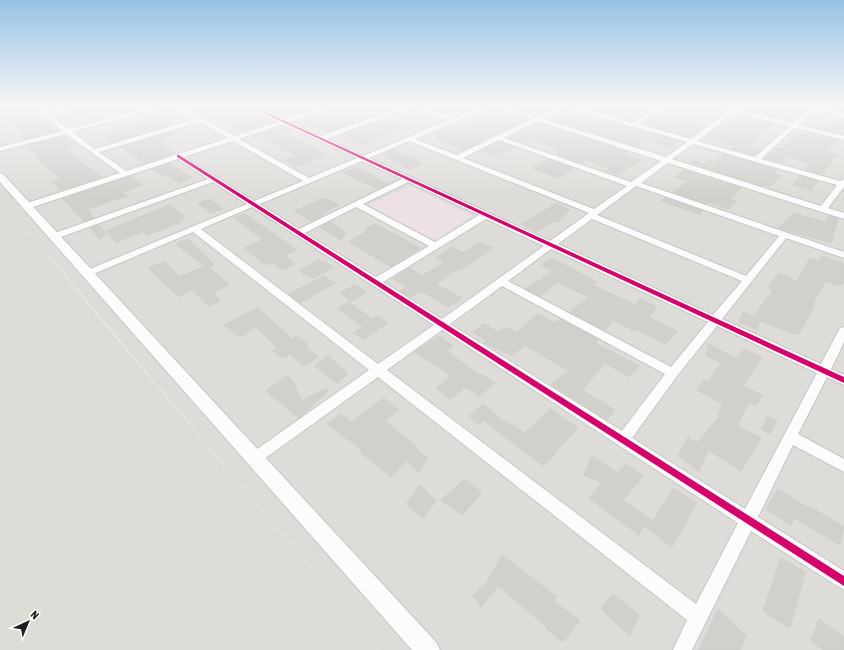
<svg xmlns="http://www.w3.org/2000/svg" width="844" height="650" font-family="'Asap Condensed',sans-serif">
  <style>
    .residential { fill: #dddcd9 }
    .industrial { fill: #ebe1e6 }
    .airport { fill: #dedcd7 }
    .building { fill: #d2d0cd; stroke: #d1cec9 }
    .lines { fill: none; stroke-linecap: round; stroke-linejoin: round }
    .minor-casing { stroke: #c6c6c4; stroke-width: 2 }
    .tertiary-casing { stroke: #c6c6c4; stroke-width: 2 }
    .minor { fill: #fcfcfc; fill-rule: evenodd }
    .tertiary { fill: #fcfcfc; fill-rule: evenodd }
    .cycleway-casing { stroke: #fff; stroke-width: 2 }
    .cycleway { fill: #d6006c; fill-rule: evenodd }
  </style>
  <rect width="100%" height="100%" fill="#eeece8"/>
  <path class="residential" d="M0,105H844V650H379L0,197Z"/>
  <path class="industrial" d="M411,186L473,216L435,241L368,205Z"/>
  <path class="airport" d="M0,197L98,316L379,650H0Z"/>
  <path class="building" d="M19,105H27L38,119H40L57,131L23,139L19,135L25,133L0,110Z
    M196,105H243L274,122L243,131L232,125L235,124Z
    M256,105H322L284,118Z
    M339,105L384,106L366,113L372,116L328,132L309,124L302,126L293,122Z
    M519,105H528L546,111L537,115L514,108Z
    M678,105H707L715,109L693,124L704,127L690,137L642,124L669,107L678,109Z
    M759,105H801L784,119L751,111Z
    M601,106L609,109L614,106L645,114L632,121L594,110Z
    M83,107L94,113L77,117L68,112Z
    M167,107L168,117L161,119L170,125L113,142L104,136L141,125L136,122L151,118L142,114Z
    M505,112L528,119L464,150L434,138L446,132L444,128L449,126L461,130Z
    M557,114L566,117L569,115L581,118L585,115L678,141L671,147L648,140L636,146L547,119Z
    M743,116L774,124L753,140L756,141L749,147L761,150L755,155L731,149L735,146L704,137L715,130L721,132Z
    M839,117L844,118V134L826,130Z
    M383,120L405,128L361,145L338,136Z
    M538,123L627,152L623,154L642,160L618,174L606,171L609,168L586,160L581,163L556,154L559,153L556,152L562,149L532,140L524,143L508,138Z
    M283,126L292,130L283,133L318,150L317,151L325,155L297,166L285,160L297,155L258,137L252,136Z
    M178,130L182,132L158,140L164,144H161L175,153L145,163L121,147Z
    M798,133L818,138L821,136L839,140L825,152L839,155L831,162L822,174L805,170L810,163L787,157L782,163L764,158L778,148L782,149Z
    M64,136L76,145L63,149L102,177L61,190L52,182L61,179L43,164L28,145Z
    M499,142L515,147L495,155L481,151Z
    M392,150L422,163L410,169L385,157L387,152Z
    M724,154L777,170L774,174L781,176L770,186L765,185L761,186L691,163L694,161L704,164L709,160L715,162Z
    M547,159L573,168L558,178L531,168Z
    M170,163L192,178L179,183L169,176L165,177L153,169Z
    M356,168L374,176H373L388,184L378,189L344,173Z
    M684,170L741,188L729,199L736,201L729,209L708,202L707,204L673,192L689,181L675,177Z
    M131,176L143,185L122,192L127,196L87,209L94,218L84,221L63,199Z
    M800,176L817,181L811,190L793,185Z
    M325,198L339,205L321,214H323L321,215L322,216L311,221L294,211Z
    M665,198L703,211L700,214L661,201Z
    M209,199L223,209L211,213L198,203Z
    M556,204L570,210L557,223L553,221L536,232L521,224Z
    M169,205L185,217L181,219L183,221L147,235L143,232L116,242L106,231Z
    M793,213L825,222L829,216L838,219L831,243L779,228Z
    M245,214L297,250L284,256L295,264L282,270L272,262L266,265L244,248L263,240L234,218Z
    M330,222L346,233L341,240L320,227Z
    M375,224L420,248L391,267L349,242L366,232L365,229Z
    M99,225L106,234L100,239L90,228Z
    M188,239L214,264L210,268L229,285L213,292L220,301L208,306L192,290L179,297L148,268L164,262L180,277L205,266L176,244Z
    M480,242L493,248L459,271L456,269L436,284L462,298L448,307L421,291L410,297L400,291L407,287L393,279L410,268L422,276L445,262L436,258L452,247L463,253Z
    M823,256L844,264V283L838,286L825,281L812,306L814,307L798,335L760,321L757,329L739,322L743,312L754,316L773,290L768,287L779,273L797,281L810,258L817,261Z
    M552,258L596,282L593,285L635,305L640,299L657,307L649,317L677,331L665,344L637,329L635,331L613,320L605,330L570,312L589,297L558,282L540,296L526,289L553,271L541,265Z
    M318,260L334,267L313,278L299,271Z
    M324,276L335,283L300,303L289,294Z
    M355,285L366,292L351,301L340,293Z
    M348,302L373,319L377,316L388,323L364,339L353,333L363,327L338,309Z
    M258,308L292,339L297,336L308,344L305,346L318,357L304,366L290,354L283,358L273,351L278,348L256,327L240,337L224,325Z
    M538,314L555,323L561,319L598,339L595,343L639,366L629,377L605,363L582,390L615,410L607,420L551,384L569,371L525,345L512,355L485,344L483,343L487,341L473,332L484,324L498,332L506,327L516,333Z
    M439,336L453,346L446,351L480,375L481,374L495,383L479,396L466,387L450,399L436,388L452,376L415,352Z
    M709,344L737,359L744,349L762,357L743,386L762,395L756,406L749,402L737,426L761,438L741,471L708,450L699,471L678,456L688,437L697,443L720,416L718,414L723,404L697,390L704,380L708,382L721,363L706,355Z
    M328,356L348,374L337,383L315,366Z
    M286,376L291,379L302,401L326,388L328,391L299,418L266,391Z
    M384,398L399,410L385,421L418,448L416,449L428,458L418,472L407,460L391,477L360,452L362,450L327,424L341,414L351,422Z
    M483,404L503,421L504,420L525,433L550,409L578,428L554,453L555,454L544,466L502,435L484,420L479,425L469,416Z
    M768,416L777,421L770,434L761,429Z
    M592,456L618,473L626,464L643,476L623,500L653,521L673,488L697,503L672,547L644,526L639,535L589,498L602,483L584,475Z
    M465,479L482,493L462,515L441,500Z
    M420,485L436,501L423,518L406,504Z
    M778,489L808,508L809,506L844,527L840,545L795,518L791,525L766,509Z
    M502,555L557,597L554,601L580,621L563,642L547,629L548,628L498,586L481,607L472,595L486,584Z
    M781,558L805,572L790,628L763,611Z
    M613,594L639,615L630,636L601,609Z
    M718,609L746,636L740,650H699Z
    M819,619L844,637V650H823L811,641Z"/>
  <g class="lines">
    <defs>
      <path id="minor" d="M33,105H40L48,112L73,105H84L51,115L68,129L159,105H170L72,132L95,149L195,119L171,105H179L234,136L278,122L244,105H252L284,120L328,105H338L289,122L321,136L406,105H420L454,118L484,105H500L537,117L562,105H571L632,123L653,111L637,105H648L658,108L662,105H670L638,124L691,139L729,111L708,105H719L733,109L738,105H745L739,110L793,123L813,105H820L818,107L844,113V117L815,110L799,125L844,136V140L795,128L761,159L840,181L844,179V187L828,208L844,213V219L668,163L641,183L844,252V258L786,238L722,319L821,364L840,328L844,327V342L831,369L844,375V385L827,377L798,434L844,459V472L793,445L758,517L844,571V590L751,531L692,650H673L687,620L378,377L260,462L255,464L250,462L248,458L250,454L369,370L193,232L91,275H85L83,273L85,271L247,204L213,182L58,238H52L51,236L52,234L208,179L178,159L30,208H24V204L120,173L66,134L0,151V147L62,131ZM492,106L532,119L457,155L415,139ZM413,107L449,120L363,156L326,139ZM566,108L687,142L666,157L543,119ZM735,113L790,126L755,157L697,141ZM538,121L661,161L631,182L504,138ZM200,122L228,138L126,171L99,152ZM283,124L357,158L309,178L239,139ZM499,140L627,186L594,209L463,158ZM233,141L303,181L254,201L184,157ZM409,141L589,213L550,241L369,158ZM693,144L837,185L821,206L672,159ZM362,161L402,179L299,229L260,204ZM408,182L479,215L435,242L363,204ZM636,186L779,236L746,276L597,215ZM252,207L434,325L378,364L201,229ZM356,207L429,246L376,277L305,233ZM486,219L544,246L442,319L383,282ZM592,219L742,281L713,315L558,244ZM551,249L708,322L671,367L508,281ZM502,286L665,374L622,431L450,324ZM717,326L817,373L745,509L632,438L677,376ZM442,330L738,523L696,604L387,370Z"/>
      <path id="tertiary" d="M0,173L3,174L436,642L440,650H412L0,182Z"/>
    </defs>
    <use href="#minor" class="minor-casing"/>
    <use href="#tertiary" class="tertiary-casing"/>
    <use href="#minor" class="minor"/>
    <use href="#tertiary" class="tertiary"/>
    <defs>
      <path id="cycleway" d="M246,105H250L844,377V383Z
        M177,155H179L844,576V586L177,157Z"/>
    </defs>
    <use href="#cycleway" class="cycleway-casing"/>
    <use href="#cycleway" class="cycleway"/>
  </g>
  <linearGradient id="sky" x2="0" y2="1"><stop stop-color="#96c2e5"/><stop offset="0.54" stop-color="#f7f6f5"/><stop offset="1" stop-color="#f7f6f5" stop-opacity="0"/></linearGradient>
  <rect width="844" height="196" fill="url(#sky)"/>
  <g transform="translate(28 622) rotate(44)" stroke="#ffffff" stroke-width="3" paint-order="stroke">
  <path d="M0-3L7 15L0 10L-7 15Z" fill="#1f1f1f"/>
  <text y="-6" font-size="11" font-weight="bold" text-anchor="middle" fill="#1f1f1f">N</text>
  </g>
</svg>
